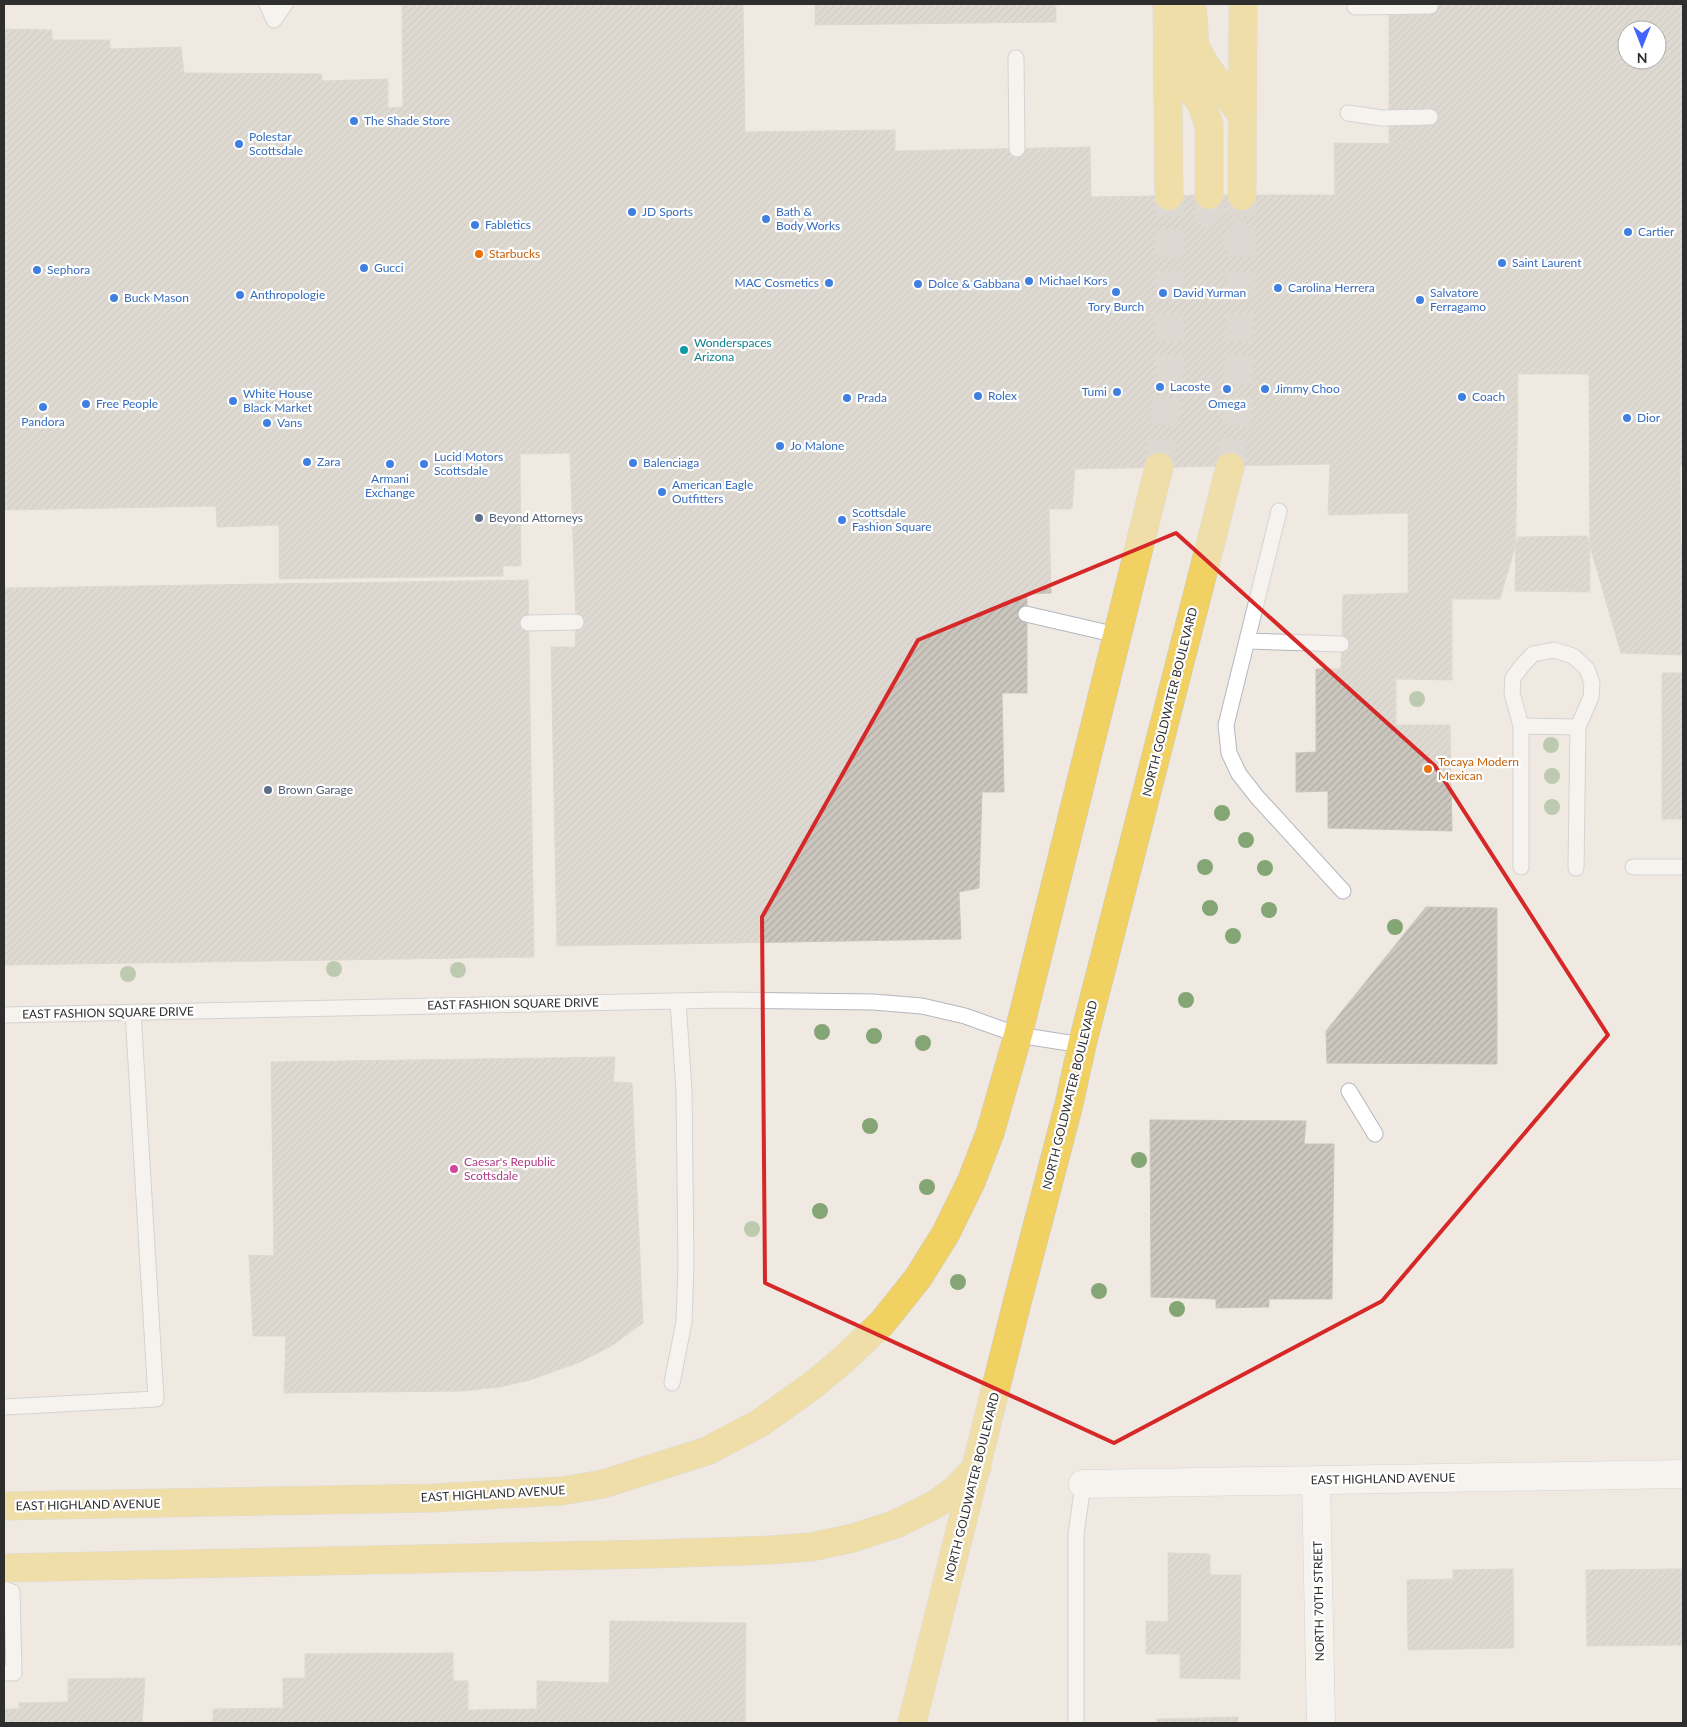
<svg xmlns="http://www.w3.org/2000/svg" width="1687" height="1727" font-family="Lato,sans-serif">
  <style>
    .building { fill: url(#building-hatch); stroke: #cbc5ba; fill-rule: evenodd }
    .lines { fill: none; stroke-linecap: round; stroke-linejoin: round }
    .primary-tunnel { stroke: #c8c4bd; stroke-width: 28; stroke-dasharray: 28 14; stroke-linecap: butt }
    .service-casing { stroke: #b4b7c1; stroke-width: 17 }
    .minor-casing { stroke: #b4b7c1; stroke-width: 29 }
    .primary-casing { stroke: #c9c9c9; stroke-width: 29 }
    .service { stroke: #fff; stroke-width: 15 }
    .minor { stroke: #fff; stroke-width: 28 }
    .primary { stroke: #f2d163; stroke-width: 28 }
    .tree { fill: #84a574 }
    .marked { fill: none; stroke: #d62828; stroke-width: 4; stroke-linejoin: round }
    .shop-dot { fill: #3f7fe0; stroke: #fff; stroke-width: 2 }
    .food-dot { fill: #e8710a; stroke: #fff; stroke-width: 2 }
    .culture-dot { fill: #0f9aa8; stroke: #fff; stroke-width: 2 }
    .service-dot { fill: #5c6f8a; stroke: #fff; stroke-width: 2 }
    .hotel-dot { fill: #d1479c; stroke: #fff; stroke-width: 2 }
    .labels { text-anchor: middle; stroke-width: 4.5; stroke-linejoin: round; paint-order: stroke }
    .shop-label { font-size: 12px; fill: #366cbe; stroke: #fff; text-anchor: start }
    .food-label { font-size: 12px; fill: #c56008; stroke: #fff; text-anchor: start }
    .culture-label { font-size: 12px; fill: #0d838f; stroke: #fff; text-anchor: start }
    .service-label { font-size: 12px; fill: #4e5e75; stroke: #fff; text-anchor: start }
    .street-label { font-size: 12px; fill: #2e2e2e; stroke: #fff }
    .hotel-label { font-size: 12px; fill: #b23c85; stroke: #fff; text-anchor: start }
  </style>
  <defs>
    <pattern id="building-hatch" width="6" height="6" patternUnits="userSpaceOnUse" patternTransform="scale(1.25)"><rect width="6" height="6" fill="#cbc7bf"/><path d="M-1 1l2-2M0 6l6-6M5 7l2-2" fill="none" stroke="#afaba4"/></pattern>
  </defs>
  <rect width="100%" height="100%" fill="#efe9e1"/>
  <path class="building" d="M402,4H743L745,132L895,130V151L1090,147L1091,197L1209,195H1335L1334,143L1430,144V4H1683V465H1680L1681,545H1683V655L1621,653L1587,536L1518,537L1500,599H1452V680L1396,679V725H1450L1452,831L1328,828V791L1296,792V753L1316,752V669H1341L1343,595L1408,593V513L1328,515L1330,464L1075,469L1072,509H1049L1051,593L1027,594V693H1002L1004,792H982L979,888L959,892L961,939L557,946L551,647H575L576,622L570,453L520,454L521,566H503V576L279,579V525L217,527L216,506L4,510V29L52,30V40H110V49L181,47L184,73L322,74V81L388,79V108L403,107ZM1627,30H1657V60H1627Z
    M815,4H1056V22L815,25Z
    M1389,4H1430V144L1389,143Z
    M1518,374H1589L1590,592L1515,591Z
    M528,580L534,957L4,965V588Z
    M1662,673H1683V819H1662Z
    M1426,907L1497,908V1064L1327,1063L1326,1031Z
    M615,1057L613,1082L632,1083L643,1323L611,1346L580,1362L530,1380L500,1387L462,1391L284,1393L286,1336H253L249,1255L274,1256L271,1062Z
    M1150,1120L1306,1121L1304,1144H1334L1332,1299H1269V1307L1216,1308V1299L1151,1297Z
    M1168,1553L1210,1554V1575H1241L1240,1679L1180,1678V1654H1146V1621L1168,1622Z
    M1513,1569L1514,1648L1408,1650L1407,1580L1453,1579V1570Z
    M1683,1569V1645L1587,1646L1586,1570Z
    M610,1621L746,1623L745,1723H595V1719H569L570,1682L609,1683Z
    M453,1653V1681H468V1710L537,1709V1681L570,1682L569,1719H595V1723H142L213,1722V1709L283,1708V1678H305V1654Z
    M145,1678L142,1723H6L5,1709H19V1703L68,1702V1679Z
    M1238,1717V1723H1157V1719Z"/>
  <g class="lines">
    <path class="primary-tunnel" d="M1209,195V213L1241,239
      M1159,467L1170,370L1169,196
      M1230,467L1238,407L1242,196"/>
    <defs>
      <path id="service" d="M267,4L274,20
        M1355,7L1430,6
        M274,20L285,4
        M1016,58L1017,149
        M1348,113L1382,118L1430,117
        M1279,511L1226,725L1229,753L1239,774L1257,797L1343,891
        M1026,614L1117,635
        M528,623L576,622
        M1247,641L1341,644
        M1521,726L1578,727
        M1521,867V726L1512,693L1513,678L1521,667L1533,654L1554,650L1573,656L1587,669L1592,683L1591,697L1578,727L1576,868
        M1633,867H1683
        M4,1015L721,1000L873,1002L922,1006L965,1016L1018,1035L1082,1045
        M1349,1091L1375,1134
        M672,1383L684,1322L686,1266L684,1090L678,1001
        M4,1407L156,1399L133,1012
        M4,1589L12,1592L14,1673H4
        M1076,1723V1534L1083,1484"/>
      <path id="minor" d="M1316,1480L1321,1723
        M1083,1484L1683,1474"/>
      <path id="primary" d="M1167,4L1169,196
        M1192,4L1195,46L1205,65L1242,115
        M1168,57L1201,103L1209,125V195
        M1242,196L1243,4
        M4,1506L434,1498L561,1491L603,1484L707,1451L760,1423L813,1385L843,1360L882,1323L918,1278L946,1233L971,1182L990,1133L1018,1035L1159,467
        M4,1568L652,1554L769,1550L811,1547L853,1538L896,1524L936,1504L954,1491L977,1467
        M912,1723L1017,1303L1069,1104L1082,1045L1230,467"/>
    </defs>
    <use href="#service" class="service-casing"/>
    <use href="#minor" class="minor-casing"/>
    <use href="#primary" class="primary-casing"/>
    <use href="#service" class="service"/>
    <use href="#minor" class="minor"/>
    <use href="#primary" class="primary"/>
  </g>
  <g class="tree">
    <circle cx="1417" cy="699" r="8"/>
    <circle cx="1551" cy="745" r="8"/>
    <circle cx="1552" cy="776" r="8"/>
    <circle cx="1552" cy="807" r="8"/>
    <circle cx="1222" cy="813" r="8"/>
    <circle cx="1246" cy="840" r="8"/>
    <circle cx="1205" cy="867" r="8"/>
    <circle cx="1265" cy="868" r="8"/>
    <circle cx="1210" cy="908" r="8"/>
    <circle cx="1269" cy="910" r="8"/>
    <circle cx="1395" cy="927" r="8"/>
    <circle cx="1233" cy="936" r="8"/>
    <circle cx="334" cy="969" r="8"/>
    <circle cx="458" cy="970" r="8"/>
    <circle cx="128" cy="974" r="8"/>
    <circle cx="1186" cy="1000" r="8"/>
    <circle cx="822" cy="1032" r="8"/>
    <circle cx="874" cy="1036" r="8"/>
    <circle cx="923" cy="1043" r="8"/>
    <circle cx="870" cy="1126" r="8"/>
    <circle cx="1139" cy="1160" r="8"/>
    <circle cx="927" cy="1187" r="8"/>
    <circle cx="820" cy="1211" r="8"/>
    <circle cx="752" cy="1229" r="8"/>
    <circle cx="958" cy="1282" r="8"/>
    <circle cx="1099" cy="1291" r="8"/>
    <circle cx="1177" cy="1309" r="8"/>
  </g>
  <path d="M0 0H1687V1727H0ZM1176,533L1435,766L1608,1035L1382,1301L1114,1443L765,1283L762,917L918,640Z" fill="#efe9e1" fill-opacity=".55" fill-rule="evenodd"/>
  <path class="marked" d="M1176,533L1435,766L1608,1035L1382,1301L1114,1443L765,1283L762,917L918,640Z"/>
  <g class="shop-dot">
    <circle cx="354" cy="121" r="5"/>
    <circle cx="239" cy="144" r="5"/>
    <circle cx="632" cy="212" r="5"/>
    <circle cx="766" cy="219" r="5"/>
    <circle cx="475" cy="225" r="5"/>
    <circle cx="1628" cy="232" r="5"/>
    <circle cx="1502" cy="263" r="5"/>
    <circle cx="364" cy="268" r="5"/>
    <circle cx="37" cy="270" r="5"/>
    <circle cx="1029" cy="281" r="5"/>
    <circle cx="829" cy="283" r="5"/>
    <circle cx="918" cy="284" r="5"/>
    <circle cx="1278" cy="288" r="5"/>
    <circle cx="1116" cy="292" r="5"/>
    <circle cx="1163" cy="293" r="5"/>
    <circle cx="240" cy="295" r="5"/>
    <circle cx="114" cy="298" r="5"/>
    <circle cx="1420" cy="300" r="5"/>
    <circle cx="1160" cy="387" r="5"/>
    <circle cx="1227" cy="389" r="5"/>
    <circle cx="1265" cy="389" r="5"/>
    <circle cx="1117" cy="392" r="5"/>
    <circle cx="978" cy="396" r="5"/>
    <circle cx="1462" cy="397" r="5"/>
    <circle cx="847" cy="398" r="5"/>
    <circle cx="233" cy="401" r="5"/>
    <circle cx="86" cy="404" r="5"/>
    <circle cx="43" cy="407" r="5"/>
    <circle cx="1627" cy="418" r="5"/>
    <circle cx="267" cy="423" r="5"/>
    <circle cx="780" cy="446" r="5"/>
    <circle cx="307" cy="462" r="5"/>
    <circle cx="633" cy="463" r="5"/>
    <circle cx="390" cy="464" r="5"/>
    <circle cx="424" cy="464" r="5"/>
    <circle cx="662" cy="492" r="5"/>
    <circle cx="842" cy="520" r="5"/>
  </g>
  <g class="food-dot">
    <circle cx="479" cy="254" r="5"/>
    <circle cx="1428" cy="769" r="5"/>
  </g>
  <circle class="culture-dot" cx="684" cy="350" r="5"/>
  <g class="service-dot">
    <circle cx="479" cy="518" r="5"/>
    <circle cx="268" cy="790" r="5"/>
  </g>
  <circle class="hotel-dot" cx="454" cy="1169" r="5"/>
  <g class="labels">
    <g class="shop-label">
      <text x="364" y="125">The Shade Store</text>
      <text x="249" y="141">Polestar<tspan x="249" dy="14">Scottsdale</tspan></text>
      <text x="642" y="216">JD Sports</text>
      <text x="776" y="216">Bath &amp;<tspan x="776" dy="14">Body Works</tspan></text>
      <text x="485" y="229">Fabletics</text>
      <text x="1638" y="236">Cartier</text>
      <text x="1512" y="267">Saint Laurent</text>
      <text x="374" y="272">Gucci</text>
      <text x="47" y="274">Sephora</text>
      <text x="1039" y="285">Michael Kors</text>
      <text x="819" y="287" text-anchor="end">MAC Cosmetics</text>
      <text x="928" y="288">Dolce &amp; Gabbana</text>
      <text x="1288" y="292">Carolina Herrera</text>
      <text x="1173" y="297">David Yurman</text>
      <text x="1430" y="297">Salvatore<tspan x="1430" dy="14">Ferragamo</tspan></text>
      <text x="250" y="299">Anthropologie</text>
      <text x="124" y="302">Buck Mason</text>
      <text x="1116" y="311" text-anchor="middle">Tory Burch</text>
      <text x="1170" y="391">Lacoste</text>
      <text x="1275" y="393">Jimmy Choo</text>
      <text x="1107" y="396" text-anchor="end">Tumi</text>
      <text x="243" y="398">White House<tspan x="243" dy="14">Black Market</tspan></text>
      <text x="988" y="400">Rolex</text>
      <text x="1472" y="401">Coach</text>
      <text x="857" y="402">Prada</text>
      <text x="96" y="408">Free People</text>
      <text x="1227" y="408" text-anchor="middle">Omega</text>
      <text x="1637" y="422">Dior</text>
      <text x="43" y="426" text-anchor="middle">Pandora</text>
      <text x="277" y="427">Vans</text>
      <text x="790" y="450">Jo Malone</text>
      <text x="434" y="461">Lucid Motors<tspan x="434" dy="14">Scottsdale</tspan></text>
      <text x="317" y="466">Zara</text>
      <text x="643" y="467">Balenciaga</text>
      <text x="390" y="483" text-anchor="middle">Armani<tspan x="390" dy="14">Exchange</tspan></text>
      <text x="672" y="489">American Eagle<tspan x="672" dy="14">Outfitters</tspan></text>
      <text x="852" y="517">Scottsdale<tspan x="852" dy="14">Fashion Square</tspan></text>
    </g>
    <g class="food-label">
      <text x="489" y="258">Starbucks</text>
      <text x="1438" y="766">Tocaya Modern<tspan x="1438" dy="14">Mexican</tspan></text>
    </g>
    <g class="culture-label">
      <text x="694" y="347">Wonderspaces<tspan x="694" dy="14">Arizona</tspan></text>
    </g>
    <g class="service-label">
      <text x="489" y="522">Beyond Attorneys</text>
      <text x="278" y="794">Brown Garage</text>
    </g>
    <g class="street-label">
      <text transform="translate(1170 702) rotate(-76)" y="4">NORTH GOLDWATER BOULEVARD</text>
      <text transform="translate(513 1004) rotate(-1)" y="4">EAST FASHION SQUARE DRIVE</text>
      <text transform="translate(108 1013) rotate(-1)" y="4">EAST FASHION SQUARE DRIVE</text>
      <text transform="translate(1070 1095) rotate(-76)" y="4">NORTH GOLDWATER BOULEVARD</text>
      <text transform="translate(1383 1479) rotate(-1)" y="4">EAST HIGHLAND AVENUE</text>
      <text transform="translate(972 1487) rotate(-76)" y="4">NORTH GOLDWATER BOULEVARD</text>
      <text transform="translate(493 1494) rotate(-3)" y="4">EAST HIGHLAND AVENUE</text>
      <text transform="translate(88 1505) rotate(-1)" y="4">EAST HIGHLAND AVENUE</text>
      <text transform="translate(1319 1601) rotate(-91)" y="4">NORTH 70TH STREET</text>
    </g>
    <g class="hotel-label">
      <text x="464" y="1166">Caesar's Republic<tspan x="464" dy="14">Scottsdale</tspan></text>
    </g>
  </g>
  <rect width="1687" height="1727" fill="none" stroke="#2e2e2e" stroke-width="10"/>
  <g transform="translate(1642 45) rotate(180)"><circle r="24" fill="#ffffff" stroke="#ababab"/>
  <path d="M0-4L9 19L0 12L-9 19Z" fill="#4264fb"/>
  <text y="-8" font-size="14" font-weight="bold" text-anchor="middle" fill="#2e2e2e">N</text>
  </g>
</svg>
